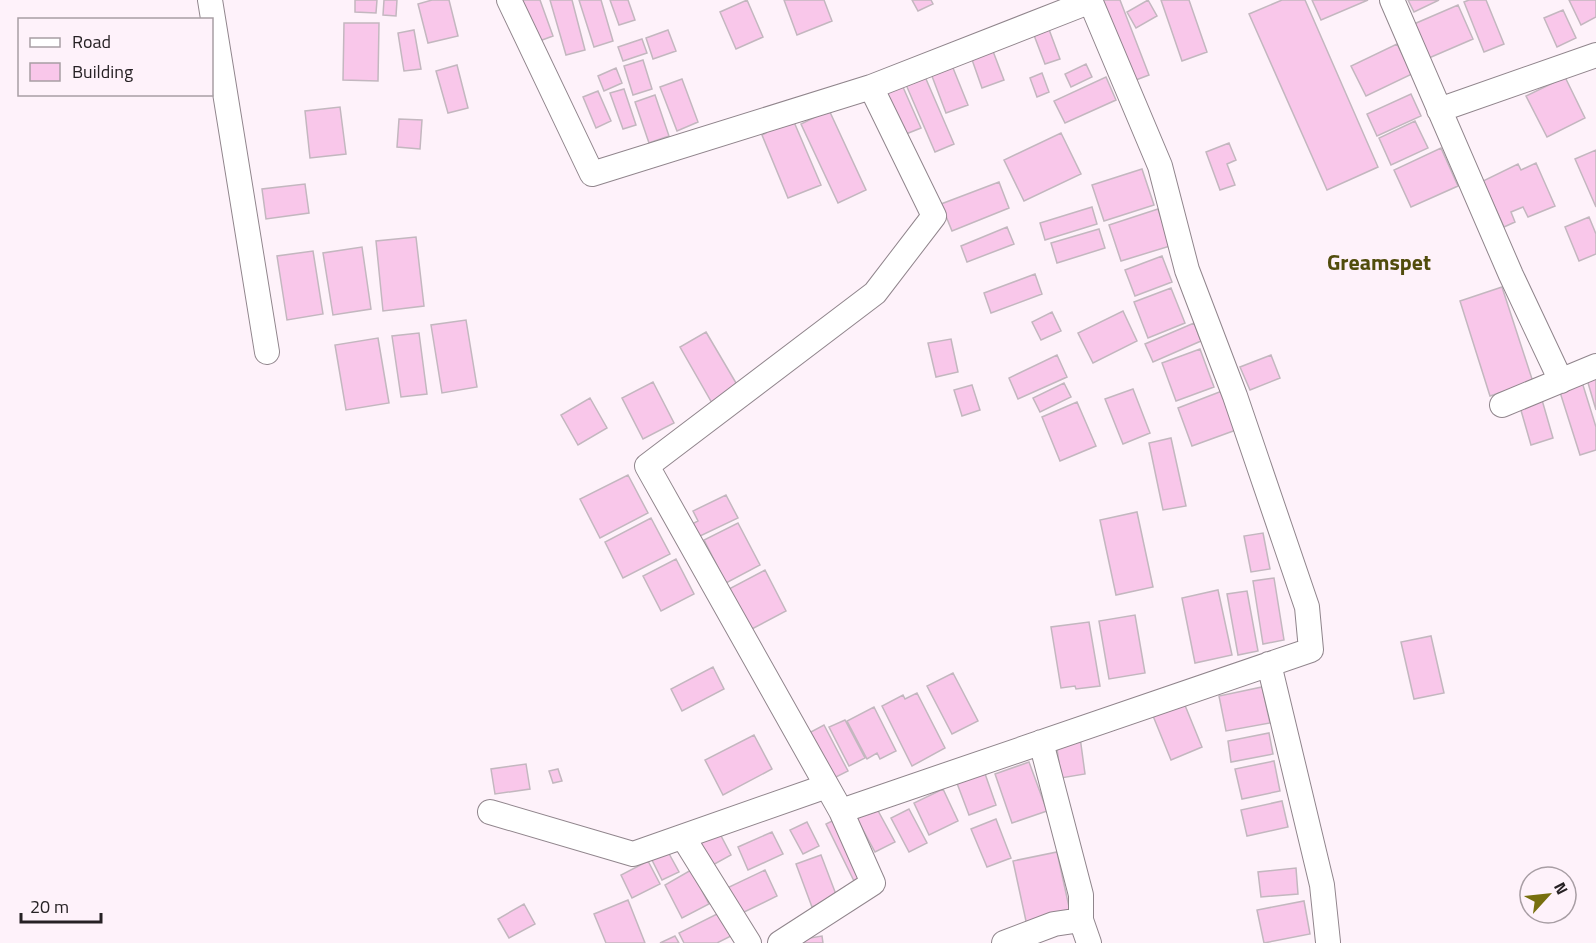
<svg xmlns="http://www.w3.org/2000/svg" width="1596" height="943" font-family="'Titillium Web',sans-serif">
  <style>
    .building { fill: #f9c7ea; stroke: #c3b7bf; stroke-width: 1.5 }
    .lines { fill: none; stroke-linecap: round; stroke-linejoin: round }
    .street-casing { stroke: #90858c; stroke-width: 26 }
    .street { stroke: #fff; stroke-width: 24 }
    .labels { text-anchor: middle; stroke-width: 4.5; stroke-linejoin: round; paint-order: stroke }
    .neighbourhood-label { font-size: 22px; font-weight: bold; fill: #514c0c; stroke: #fef2fa }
  </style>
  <rect width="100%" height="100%" fill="#fef2fa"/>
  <path class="building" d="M355,0H377L376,13L355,12Z
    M384,0H397L396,16L383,15Z
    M432,0H449L458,36L428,43L418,4Z
    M519,0H540L553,36L534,43Z
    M550,0H572L585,50L566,55Z
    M579,0H601L613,41L594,47Z
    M610,0H628L635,20L619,25Z
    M747,0L763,37L736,49L720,12Z
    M784,0H824L832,21L797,35Z
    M912,0H931L933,4L918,11Z
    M1096,0H1120L1149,75L1128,83Z
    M1148,0L1157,16L1136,28L1127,12Z
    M1161,0H1189L1207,52L1182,61Z
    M1282,0H1305L1378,167L1327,190L1249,14Z
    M1312,0H1368L1321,20Z
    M1408,0H1439L1414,12Z
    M1469,0H1486L1504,44L1484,52L1464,2Z
    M1569,0H1596V17L1581,25Z
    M1458,5L1473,39L1429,58L1414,24Z
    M1563,10L1576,38L1557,47L1544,18Z
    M344,23H379L378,81L343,80Z
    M1047,24L1060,59L1045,64L1032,30Z
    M414,30L421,69L404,71L398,33Z
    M668,30L676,51L653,59L646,38Z
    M642,39L647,53L623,61L618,47Z
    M1397,44L1412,74L1366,96L1351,66Z
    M991,46L1004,80L982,88L970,54Z
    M643,60L652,89L633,95L624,66Z
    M951,63L968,105L946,113L930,71Z
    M1086,64L1092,77L1071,87L1065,74Z
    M457,65L468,108L448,113L436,71Z
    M616,68L622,83L604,91L598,76Z
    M923,72L954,144L935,152L904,80Z
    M1042,73L1049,92L1037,97L1030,78Z
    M1106,77L1116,100L1065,123L1054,101Z
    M1565,77L1585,118L1547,137L1526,96Z
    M899,78L921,128L901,136L879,87Z
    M682,79L698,122L677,131L660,87Z
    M624,89L636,125L623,129L610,93Z
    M598,91L611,121L596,128L583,97Z
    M1411,94L1421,116L1377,136L1367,114Z
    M655,95L669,136L649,143L635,102Z
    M340,107L346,154L310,158L305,111Z
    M829,110L866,190L838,203L801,124Z
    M399,119L422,120L420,149L397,147Z
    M1415,121L1428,148L1391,165L1379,138Z
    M794,122L821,185L788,198L762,135L766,133L764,128Z
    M1061,133L1081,174L1024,201L1004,160Z
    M1229,143L1236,160L1227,164L1235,185L1220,190L1206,152Z
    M1441,148L1458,186L1411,207L1394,170Z
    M1596,150V207L1575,159Z
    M1536,163L1555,206L1528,217L1523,207L1511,212L1515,222L1504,227L1483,181L1518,164L1521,170Z
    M1142,169L1154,205L1104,221L1092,185Z
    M999,182L1009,208L952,231L941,204Z
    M305,184L309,213L266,219L262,189Z
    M1092,207L1097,224L1045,240L1040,223Z
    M1158,209L1170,246L1121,261L1109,225Z
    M1589,217L1596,234V254L1579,261L1565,227Z
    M1007,227L1014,244L967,262L961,246Z
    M1099,229L1105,248L1057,263L1051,243Z
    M416,237L424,306L383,311L376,241Z
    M362,247L371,309L333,315L323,253Z
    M313,251L323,314L287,320L277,256Z
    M1162,256L1172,282L1135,296L1125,270Z
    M1035,274L1042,294L991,313L984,293Z
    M1502,287L1533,382L1490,396L1460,301Z
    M1171,288L1185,323L1148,338L1134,302Z
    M1123,311L1137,341L1093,363L1078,333Z
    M1052,312L1061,331L1041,340L1032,322Z
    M466,320L477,387L442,393L431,325Z
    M1194,323L1201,341L1153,362L1145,344Z
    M706,332L739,388L712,403L680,347Z
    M419,333L427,394L401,397L392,336Z
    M378,338L389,403L346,410L335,345Z
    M951,339L958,372L936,377L928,343Z
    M1200,349L1214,387L1176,401L1162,363Z
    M1057,355L1067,377L1018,399L1009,378Z
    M1271,355L1280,378L1250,390L1240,367Z
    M1596,374V410L1586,376Z
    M653,382L674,423L643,439L622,398Z
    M1582,382L1596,427V450L1580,455L1559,389Z
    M1064,383L1071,397L1040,412L1033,398Z
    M972,385L980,410L962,416L954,390Z
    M1133,389L1150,433L1123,444L1105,399Z
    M1222,391L1236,430L1192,446L1178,408Z
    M1540,393L1553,438L1531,445L1518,400Z
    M590,398L607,428L578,445L561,415Z
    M1077,402L1096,446L1060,461L1042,417Z
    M1171,438L1186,506L1163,510L1149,443Z
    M628,475L648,513L600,538L580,499Z
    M726,495L738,518L698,537L692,524L698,521L693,511Z
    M1137,512L1153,587L1116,595L1100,520Z
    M651,518L670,554L623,578L605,542Z
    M738,523L760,565L726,583L704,540Z
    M1263,533L1270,569L1251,572L1244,536Z
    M676,559L694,594L661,611L643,576Z
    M765,570L786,611L750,630L729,589Z
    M1274,578L1284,640L1263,644L1253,581Z
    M1218,590L1232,655L1195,663L1182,598Z
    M1247,591L1258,651L1238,655L1227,594Z
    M1135,615L1145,673L1109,679L1099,621Z
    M1089,622L1100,686L1076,689L1075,686L1061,688L1051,627Z
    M1431,636L1444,693L1414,699L1401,642Z
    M713,667L724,689L682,711L671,689Z
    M953,673L978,721L952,734L927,686Z
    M1262,687L1270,723L1226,731L1219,696Z
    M917,693L945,748L912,766L882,706L903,695L905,699Z
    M1182,698L1202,747L1171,760L1151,711Z
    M874,707L896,751L880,759L877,753L867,759L847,721Z
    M845,720L865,758L849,766L829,727Z
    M824,725L848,771L830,780L807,734Z
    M1269,733L1273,754L1231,762L1228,741Z
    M754,735L772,769L723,795L705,760Z
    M1080,737L1085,774L1061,778L1056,741Z
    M1274,761L1280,791L1242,799L1235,769Z
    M1029,762L1047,811L1012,823L995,774Z
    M526,764L530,789L495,794L491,769Z
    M983,768L996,805L969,815L955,778Z
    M558,769L562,781L553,783L549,771Z
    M943,789L958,821L929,835L914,803Z
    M1282,801L1288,827L1247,836L1241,810Z
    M876,807L895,842L875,852L856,817Z
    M909,809L927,843L909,852L891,818Z
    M838,818L866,875L854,881L826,824Z
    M996,819L1011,858L987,867L971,829Z
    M807,822L819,846L803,854L790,830Z
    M718,830L731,855L711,866L698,841Z
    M772,832L783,854L748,870L738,847Z
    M667,850L679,872L662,880L651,858Z
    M1057,852L1073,925L1029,935L1013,861Z
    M821,855L837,897L812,907L796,864Z
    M648,861L660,884L632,898L621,875Z
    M1296,868L1298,894L1261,897L1258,872Z
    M691,870L709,904L682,918L665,885Z
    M765,870L777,896L740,914L727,888Z
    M628,900L645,943H606L594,914Z
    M1304,901L1310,934L1264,943L1257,910Z
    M524,904L535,924L509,938L498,919Z
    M723,911L735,934L717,943H684L679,933Z
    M675,936L679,943H660Z
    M822,936L823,943H804V939Z"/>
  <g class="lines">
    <defs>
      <path id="street" d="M210,0L267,352
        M509,0L592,174L871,87
        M1090,0L1160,166L1187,270L1235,396L1307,607L1311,650L841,811L647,466L875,293L934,216L871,87L1091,1
        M1392,0L1511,275L1561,381
        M1439,110L1596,55
        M1502,405L1596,366
        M1269,664L1322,885L1328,942
        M1041,742L1081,895V920L1089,943
        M490,812L633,854L827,786
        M683,837L749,943
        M780,943L873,883L841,811
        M1004,943L1054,924L1081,920"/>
    </defs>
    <use href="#street" class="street-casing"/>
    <use href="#street" class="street"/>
  </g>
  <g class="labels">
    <g class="neighbourhood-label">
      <text x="1379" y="270">Greamspet</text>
    </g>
  </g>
  <rect x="18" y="18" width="195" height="78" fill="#fef2fa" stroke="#a89ea4" stroke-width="1.5"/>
  <rect x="30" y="38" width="30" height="9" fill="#ffffff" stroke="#a89ea4" stroke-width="1.5"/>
  <text x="72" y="48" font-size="18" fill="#262124">Road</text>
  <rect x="30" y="63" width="30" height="18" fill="#f9c7ea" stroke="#a89ea4" stroke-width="1.5"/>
  <text x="72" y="78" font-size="18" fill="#262124">Building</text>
  <g transform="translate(1548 895) rotate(63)"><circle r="28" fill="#fef2fa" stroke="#a89ea4" stroke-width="1.5"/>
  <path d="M0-4.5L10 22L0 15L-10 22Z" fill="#776f0e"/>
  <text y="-9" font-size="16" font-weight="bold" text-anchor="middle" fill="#262124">N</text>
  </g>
  <path d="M21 913v9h80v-9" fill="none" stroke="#262124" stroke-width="3"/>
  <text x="30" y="913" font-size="18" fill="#262124" stroke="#fef2fa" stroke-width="4.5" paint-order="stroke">20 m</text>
</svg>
